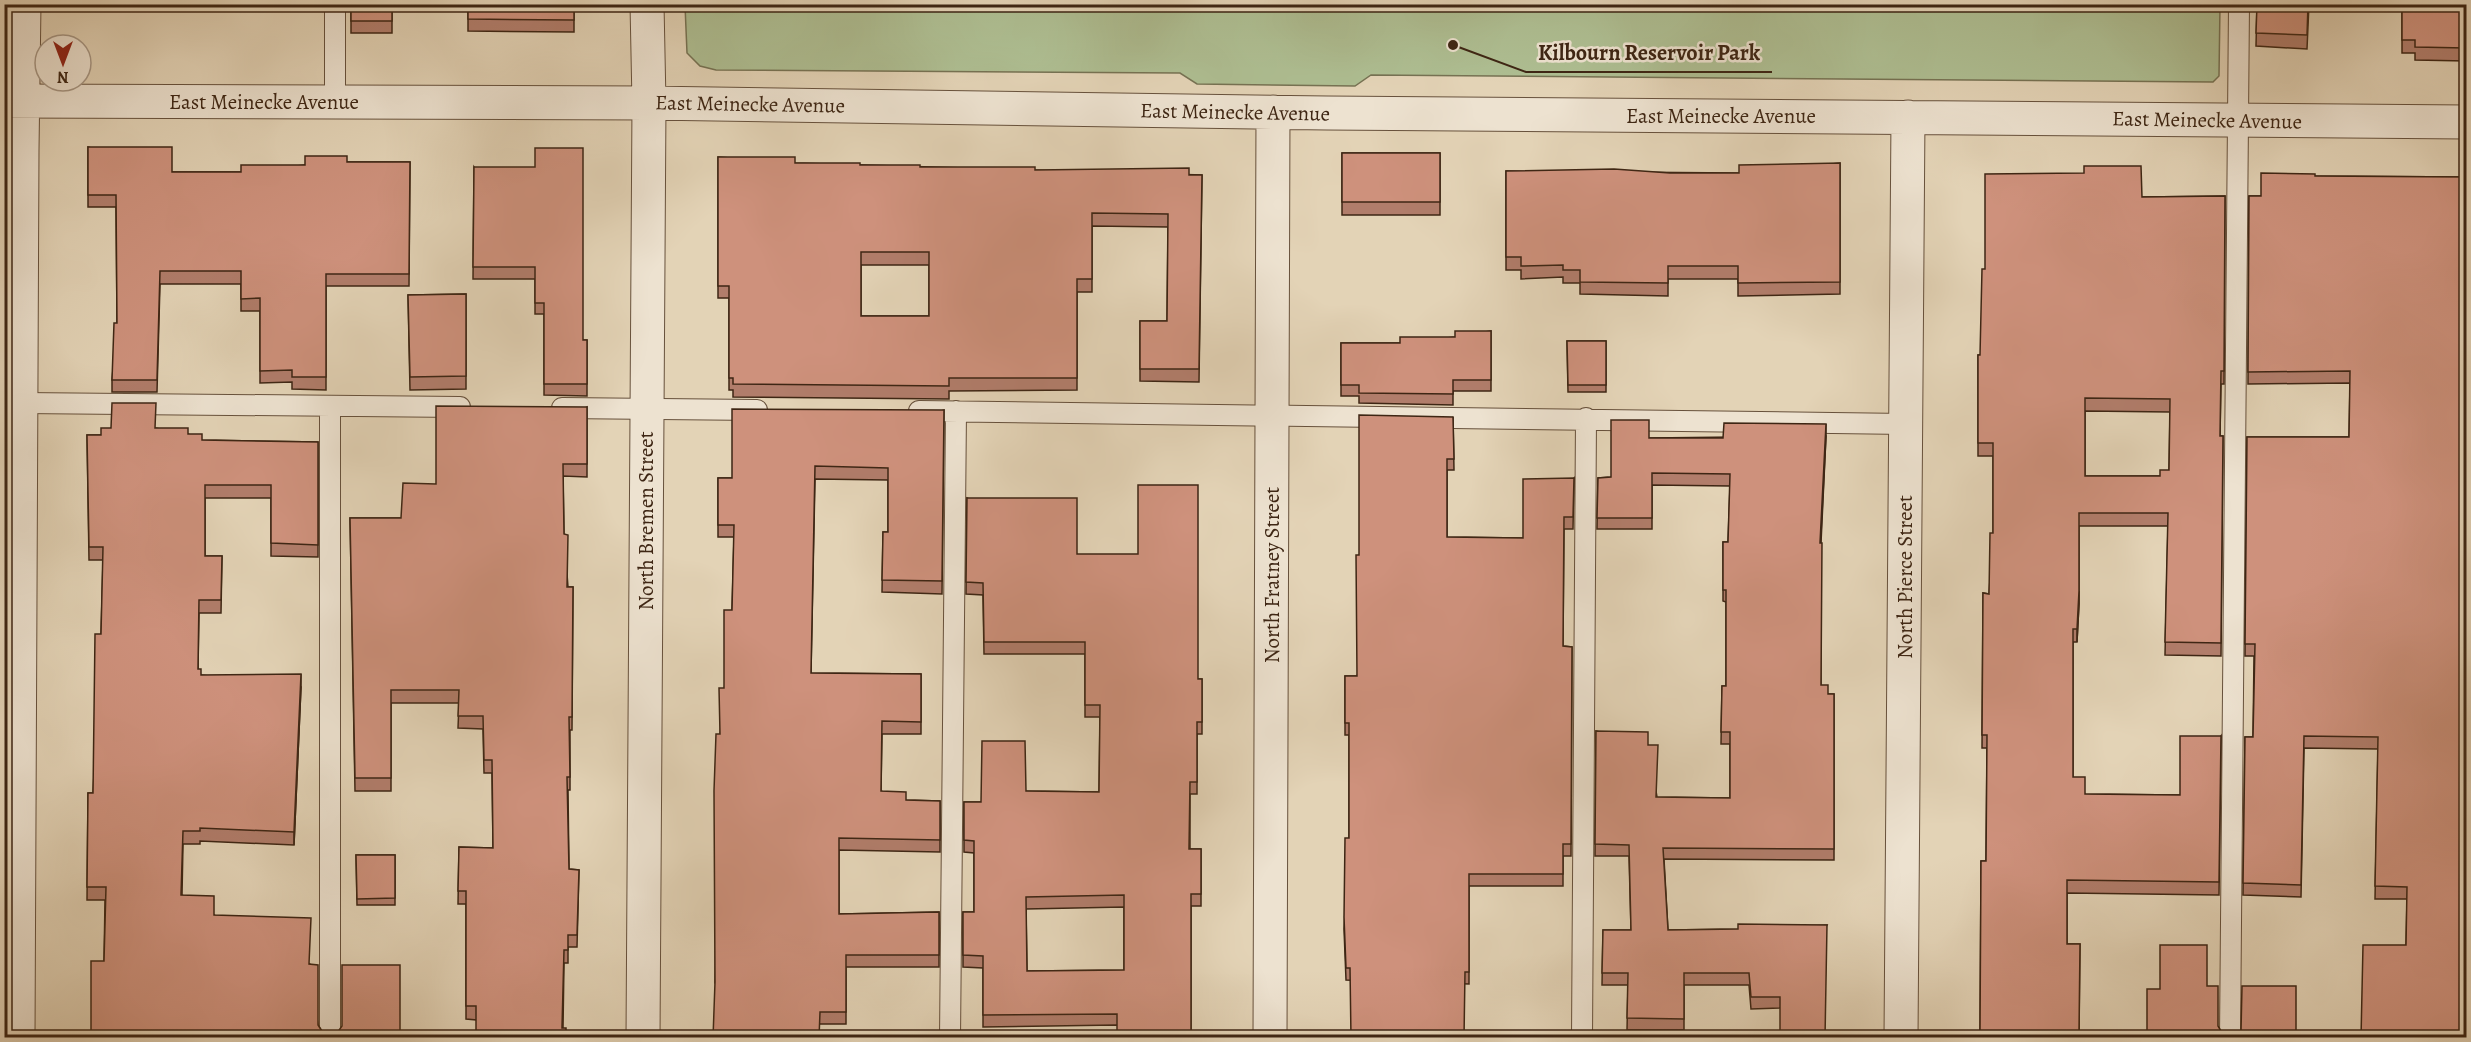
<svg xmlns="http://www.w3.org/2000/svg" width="2471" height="1042" font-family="Alegreya,serif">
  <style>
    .green { fill: #aebe92; stroke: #767253; stroke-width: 1.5 }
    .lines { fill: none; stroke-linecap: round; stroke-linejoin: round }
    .lane-casing { stroke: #67513c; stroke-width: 22 }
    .street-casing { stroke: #67513c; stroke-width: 35 }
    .lane { stroke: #ede2d0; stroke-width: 20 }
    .street { stroke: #ede2d0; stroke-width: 33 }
    .wall { fill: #b17d6b; stroke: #3e2614; stroke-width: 1.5; fill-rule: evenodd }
    .shaded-wall { fill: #906657; stroke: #3e2614; stroke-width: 1.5 }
    .building { fill: #ce917c; stroke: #3e2614; stroke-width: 1.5; fill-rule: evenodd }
    .labels { text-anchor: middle; stroke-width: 5; stroke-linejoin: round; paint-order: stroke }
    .street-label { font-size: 21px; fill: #3e2614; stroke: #ede2d0 }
    .leader { fill: none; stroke: #3e2614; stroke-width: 2 }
    .callout-dot { fill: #3e2614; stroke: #ede2d0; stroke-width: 2 }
    .callout-label { font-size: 22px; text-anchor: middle; font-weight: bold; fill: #3e2614; stroke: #ede2d0; stroke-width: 5; stroke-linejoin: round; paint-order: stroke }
  </style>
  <rect width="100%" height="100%" fill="#e3d3b6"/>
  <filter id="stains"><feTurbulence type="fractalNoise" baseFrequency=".00333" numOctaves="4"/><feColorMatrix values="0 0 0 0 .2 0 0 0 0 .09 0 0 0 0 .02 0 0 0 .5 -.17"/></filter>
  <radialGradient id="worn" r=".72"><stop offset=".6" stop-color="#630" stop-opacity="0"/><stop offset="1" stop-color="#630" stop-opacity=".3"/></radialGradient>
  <path class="green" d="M2220,5L2219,76L2213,82L1371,75L1355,86L1197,84L1180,73L716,70L700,66L687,53L685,5Z"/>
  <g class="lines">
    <defs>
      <path id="lane" d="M335,102V4
        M22,403L460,407
        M330,406V1038
        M562,408L757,410
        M919,411L1906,424
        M950,1038L956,411
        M1582,1038L1586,418
        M2230,1038L2239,4"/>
      <path id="street" d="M4,101L649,103L1327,113L2466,122
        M18,1038L22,150L24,4
        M643,1038L649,103L647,4
        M1270,1038L1273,112
        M1901,1038L1908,117"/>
    </defs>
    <use href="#lane" class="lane-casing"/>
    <use href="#street" class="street-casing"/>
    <use href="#lane" class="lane"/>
    <use href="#street" class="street"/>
  </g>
  <path class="wall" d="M126,4H242V5H126Z
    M351,4H392V33H351Z
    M468,4H574V32L468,31Z
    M2257,4H2309L2307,49L2256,46Z
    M2402,4H2466V61L2415,60V53H2402Z
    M88,147L172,172H241L305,165L347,162H410L409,286H326V390L292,389V382L260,383V311H241V284H160L157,392H112V380L117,323L116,207H88Z
    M1342,153H1440V215H1342Z
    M718,157L795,163L1202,175L1199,382L1140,381V321H1167L1168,227L1092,226V292H1077V390L949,391V399L733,397V390H729V298H718ZM861,265H929V316H861Z
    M1840,163V294L1738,296V279H1668V296L1580,294V283H1563V277L1521,279V270H1506V171L1739,173Z
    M474,167L583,340H587V396L544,395V314H535V279H473Z
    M2315,176L2466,177V443H2464L2406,945L2407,899H2375L2378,749L2304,748L2301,897L2243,895L2245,737H2253L2254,656H2245L2247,437H2349L2350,383L2248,384L2249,196H2261Z
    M2225,196L2224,384H2221L2220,436H2223L2221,656L2165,655L2168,526H2079V604L2077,642H2073V777L2085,794L2180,795L2221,736L2219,895L2067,893V944H2080L2079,1038H1980L1981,861H1986L1987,748H1982L1983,593L1989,594L1993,533V456H1978V355H1980L2142,197ZM2085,411L2170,412L2169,470L2160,476H2085Z
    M466,294V389L410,390L408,295Z
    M1491,331V391H1453V405L1359,403V396H1341V343H1400L1455,337Z
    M1567,341H1606V392H1568Z
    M587,407V477L563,476L564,534L568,587H573L572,730H570V790H568L569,869L579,870L577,947H568V963H564L563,1028L466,1019V904H458L459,847L493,848L492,773H484L483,729L458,728L459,703H391V791H355L350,518H401L436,484Z
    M944,410L942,594L882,592L883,532H888V480L815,479L811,673L921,674V734H882L881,791L906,800L940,801V852L839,850V914L939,912V967H846V1024H820L715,983L720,734L732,610L734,537H718V478H732Z
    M1453,417L1454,470H1447V537L1523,538L1574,478L1573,529H1564L1563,646L1572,647L1571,856H1563V886H1469V984L1346,980L1344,929L1349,838V735H1345V676H1357Z
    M111,428H155L188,434L202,440L318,442V557L271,556V498H205V556H222L221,613H199L198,669L201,675L301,687L294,845L200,841V844H183L182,895L214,915L310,964L318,1025L325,1036L400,1038H91L104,961L105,900H87L88,793H93L101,634L103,560H89L87,435H101Z
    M1826,436L1821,543V685L1828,694H1834V860L1664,859L1668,930L1738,929L1827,925L1780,1008L1751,1009L1749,985H1684V1030H1627L1628,985H1602L1603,930H1631L1629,856H1595L1596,731L1648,745L1657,797L1730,798V744H1721L1722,686H1726V602L1723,601V542H1728L1730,486L1652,485V529H1597L1598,478L1611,477L1649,438Z
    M967,498L1077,554L1198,679H1202V734H1197V794H1190V849H1201V906H1191V1032L1201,1038L1117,1025L983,1027V968L963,967V912H974V853L964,852V802H981L1026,791L1099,792L1100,717H1085V654H984L983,595L966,594ZM1124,907V970L1027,971L1026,909Z
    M356,855H395V905H357Z"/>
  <path class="shaded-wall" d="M1826,424V436L1820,554V543Z
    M2079,591V604L2077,642V629Z
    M301,674V687L294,845V832Z"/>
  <path class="building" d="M351,4H392V21H351Z
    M468,4H574V20L468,19Z
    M2257,4H2308L2307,35L2256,33Z
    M2402,4H2466V48L2415,47V40H2402Z
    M88,147H172V172H241V165H305V156H347V162H410L409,274H326V377H292V370L260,371V298L241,299V271H160L157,380H112L114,323H117L116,195H88Z
    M535,148H583V340H587V384H544V303H535V267H473L474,167H535Z
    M1342,153H1440V202H1342Z
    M718,157H795V163H860V165H920V167H1035V170L1189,168V175H1202L1199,369H1140V321H1167L1168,214L1092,213V279H1077V378H949V386L733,384V378H729V286H718ZM861,252H929V316H861Z
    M1840,163V282L1738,283V266H1668V283L1580,282V270H1563V265L1521,266V257H1506V171L1614,169L1670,173H1739V165Z
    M2084,166H2141L2142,197L2225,196L2224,371H2221L2220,436H2223L2221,643L2165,642L2168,513H2079V591L2077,629H2073V777H2085V794L2180,795V736H2221L2219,882L2067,880V944H2080L2079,1032L1980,1031L1981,861H1986L1987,735H1982L1983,593L1989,594L1990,533H1993V443H1978V355H1980L1982,269H1985V174L2084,173ZM2085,398L2170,399L2169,470H2160V476H2085Z
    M2261,173L2315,174V176L2466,177V431H2464L2461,535H2466V1038H2361L2363,945H2406L2407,887L2375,886L2378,737L2304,736L2301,885L2243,883L2245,737H2253L2255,644H2245L2247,437H2349L2350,371L2248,372L2249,196H2261Z
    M466,294V376L410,377L408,295Z
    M1455,331H1491V380H1453V394L1359,393V385H1341V343H1400V337H1455Z
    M1567,341H1606V385H1568Z
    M112,403H156L155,428H188V434H202V440L318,442V545L271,543V485H205V556H222L221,600H199L198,669H201V675L301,674L294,832L200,828V831H183L181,895L214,896V915L311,918L309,964L318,965V1025L325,1036H335L342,1026V965H400V1038H91V961H104L106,887H87L88,793H93L95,634H101L103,547H89L87,435H101V428H111Z
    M436,406L587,407V464H563L564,534L568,535L567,587H573L572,717H569L570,777H567L569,869L579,870L577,935H568V950H564L562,1028H566V1038H476V1006H466V891H458L459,847L493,848L492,760H484L483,716H458L459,690H391V778H355L350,518H401L403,483L436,484Z
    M732,409L944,410L942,581L882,580L883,532H888V468L815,466L811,673L921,674V722L882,721L881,791L906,792V800L940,801V840L839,838V914L939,912V955H846V1012H820L819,1038H713L715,982L714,791L716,734H720L719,688H724V610H732L734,525H718V478H732Z
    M1359,415L1453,417L1454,459H1447V537L1523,538V479L1574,478L1573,517H1564L1563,646L1572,647L1571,844H1563V874H1469V972H1465L1464,1038H1351L1350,968H1346L1344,917L1345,838H1349V723H1345V676H1357L1356,555H1359Z
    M1611,420H1649V438H1723L1724,423L1826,424L1820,543H1822L1821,685H1828V694H1834V849L1663,848L1668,930L1738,929V924L1827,925L1825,1038H1780V997H1751L1749,973H1684V1019L1627,1018L1628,973H1602L1603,930H1631L1629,845L1595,844L1596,731L1648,732V745H1658L1656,797L1730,798V732H1721L1722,686H1726V590H1723V542H1728L1730,474L1652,473V518H1597L1598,478L1611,477Z
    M1138,485H1198V679H1202V722H1197V782H1190L1189,849H1201V894H1191V1032H1201V1038H1117V1014L983,1015V956L963,955V912H974V841L964,840V802H981L982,741H1025L1026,791L1099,792L1100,705H1085V642H984L983,583L966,582L967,498H1077V554H1138ZM1124,895V970L1027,971L1026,897Z
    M356,855H395V898L357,899Z
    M2160,945H2207V986H2218V1026L2224,1036L2235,1037L2241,1031L2242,986H2296V1038H2147V989H2160Z"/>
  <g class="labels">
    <g class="street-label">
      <text x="264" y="109">East Meinecke Avenue</text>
      <text transform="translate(750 104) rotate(1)" y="7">East Meinecke Avenue</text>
      <text transform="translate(1235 112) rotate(1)" y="7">East Meinecke Avenue</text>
      <text x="1721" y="123">East Meinecke Avenue</text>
      <text transform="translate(2207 120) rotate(1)" y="7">East Meinecke Avenue</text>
      <text transform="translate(646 521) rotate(-90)" y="7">North Bremen Street</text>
      <text transform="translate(1272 575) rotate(-90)" y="7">North Fratney Street</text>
      <text transform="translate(1905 577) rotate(-90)" y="7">North Pierce Street</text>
    </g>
  </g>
  <path class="leader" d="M1453 45L1526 72H1772"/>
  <circle class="callout-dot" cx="1453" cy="45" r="6"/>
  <g class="callout-label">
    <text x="1649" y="60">Kilbourn Reservoir Park</text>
  </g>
  <rect width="2471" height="1042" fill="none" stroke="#e3d3b6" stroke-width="24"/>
  <rect x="6" y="6" width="2459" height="1030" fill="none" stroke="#3e2614" stroke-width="3"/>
  <rect x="12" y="12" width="2447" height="1018" fill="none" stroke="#3e2614" stroke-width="1.5"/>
  <g transform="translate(63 63) rotate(180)"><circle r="28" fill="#ede2d0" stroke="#a79785" stroke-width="1.5"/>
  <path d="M0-4.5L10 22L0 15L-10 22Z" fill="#8f2418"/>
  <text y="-9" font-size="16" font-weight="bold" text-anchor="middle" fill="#3e2614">N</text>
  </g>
  <rect width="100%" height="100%" filter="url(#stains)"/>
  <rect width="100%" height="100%" fill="url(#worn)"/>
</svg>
